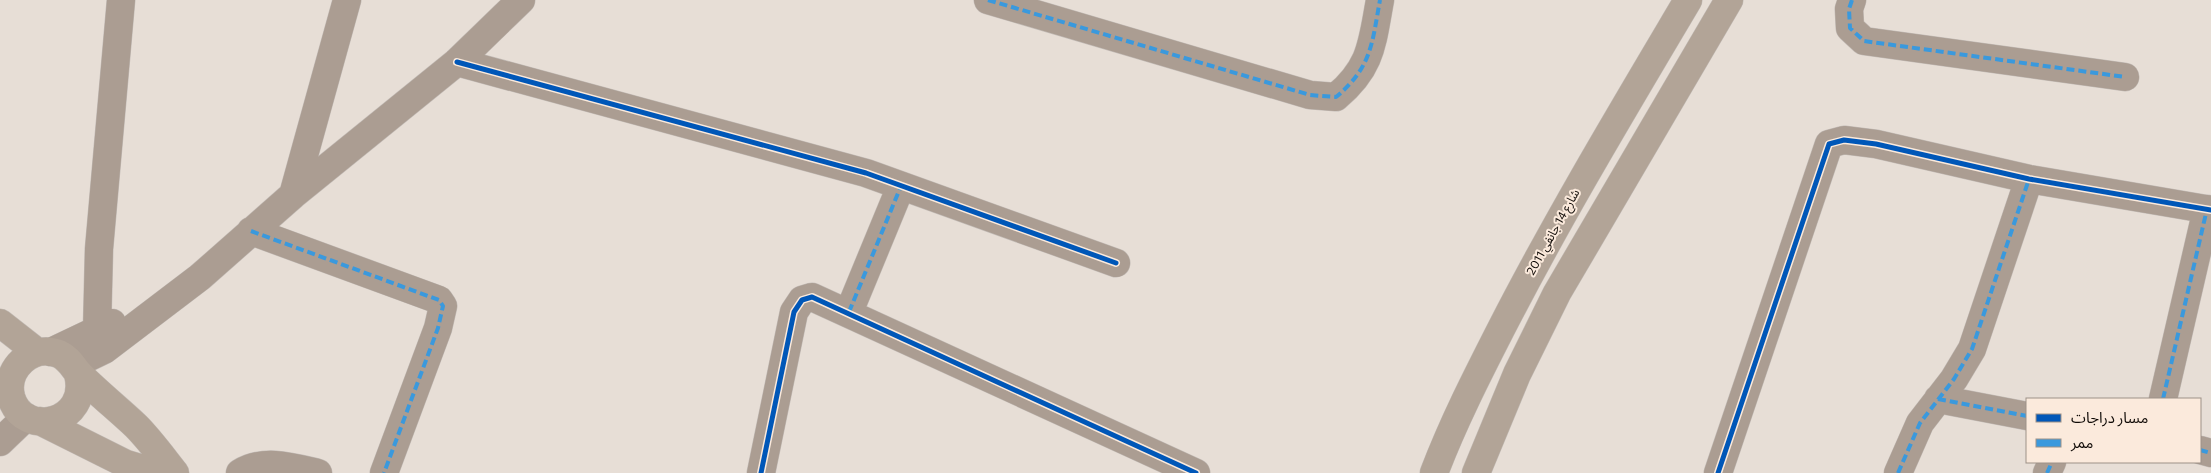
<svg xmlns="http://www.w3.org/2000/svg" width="2211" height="473" font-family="Commissioner,'Noto Sans Arabic',sans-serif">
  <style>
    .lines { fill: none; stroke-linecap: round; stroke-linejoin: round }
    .street-casing { stroke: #c3bcb7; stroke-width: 29 }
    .secondary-casing { stroke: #c3bcb7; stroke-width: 29 }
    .street { stroke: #ab9d92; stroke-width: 28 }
    .secondary { stroke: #b2a497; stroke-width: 28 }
    .quiet { stroke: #3a99dd; stroke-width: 4; stroke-dasharray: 8 4; stroke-linecap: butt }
    .cycleway-casing { stroke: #fbeadc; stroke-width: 8 }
    .cycleway { stroke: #0057b8; stroke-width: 5 }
    .labels { text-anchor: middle; stroke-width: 4; stroke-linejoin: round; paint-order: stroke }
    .street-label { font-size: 12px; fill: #100b07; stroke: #fbeadc }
  </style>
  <rect width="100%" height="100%" fill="#e7ded6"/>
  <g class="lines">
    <defs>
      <path id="street" d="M988,0L1310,95L1336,97C1372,67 1372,43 1380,0
        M1852,0L1849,9L1850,28L1864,41L2125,77
        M457,62L866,173L1116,263
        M293,195L347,0
        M251,231L439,300L443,306L438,328L384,473
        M849,312L901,186
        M97,331L99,249L121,0
        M51,352L112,323
        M73,365L104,350L200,277L293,195L457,62L521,0
        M1938,399L2027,416
        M2163,399L2207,209
        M0,442L26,417
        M2200,450L2211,453
        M240,473C263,458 293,467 318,473
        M761,473L794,312L802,300L812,297L1196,473
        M1718,473L1829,144L1844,140L1876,144L2029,179L2211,210
        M1898,473L1920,423L1954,379L1972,349L2029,179
        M2047,473L2052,462"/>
      <path id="secondary" d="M0,323L37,352
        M78,374C91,423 23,440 11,397C4,369 32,343 59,354C70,359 73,368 80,375C98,393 118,409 136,426C150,440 163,458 175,473
        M40,421L126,464L156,473
        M1434,473C1453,423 1477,376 1501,329C1559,216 1624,108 1688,0
        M1476,473L1517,374L1557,293L1729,0"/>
    </defs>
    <use href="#street" class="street-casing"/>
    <use href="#secondary" class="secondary-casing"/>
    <use href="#street" class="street"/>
    <use href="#secondary" class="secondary"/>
    <path class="quiet" d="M988,0L1310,95L1336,97C1372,67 1372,43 1380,0
      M1852,0L1849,9L1850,28L1864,41L2125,77
      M251,231L439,300L443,306L438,328L384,473
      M849,312L901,186
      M1938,399L2027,416
      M2163,399L2207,209
      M2200,450L2211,453
      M1898,473L1920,423L1954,379L1972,349L2029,179
      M2047,473L2052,462"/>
    <defs>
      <path id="cycleway" d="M457,62L866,173L1116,263
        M761,473L794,312L802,300L812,297L1196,473
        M1718,473L1829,144L1844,140L1876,144L2029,179L2211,210"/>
    </defs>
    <use href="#cycleway" class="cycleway-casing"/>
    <use href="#cycleway" class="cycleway"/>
  </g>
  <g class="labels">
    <g class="street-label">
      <text transform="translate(1553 232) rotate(-61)" y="4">شارع 14 جانفي 2011</text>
    </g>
  </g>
  <rect x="2026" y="398" width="175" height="65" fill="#fbeadc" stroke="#9d9187"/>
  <rect x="2036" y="414" width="25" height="8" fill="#0057b8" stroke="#9d9187"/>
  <text x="2071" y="423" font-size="15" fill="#100b07">مسار دراجات</text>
  <rect x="2036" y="439" width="25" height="8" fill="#3a99dd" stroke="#9d9187"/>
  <text x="2071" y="448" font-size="15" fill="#100b07">ممر</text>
</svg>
